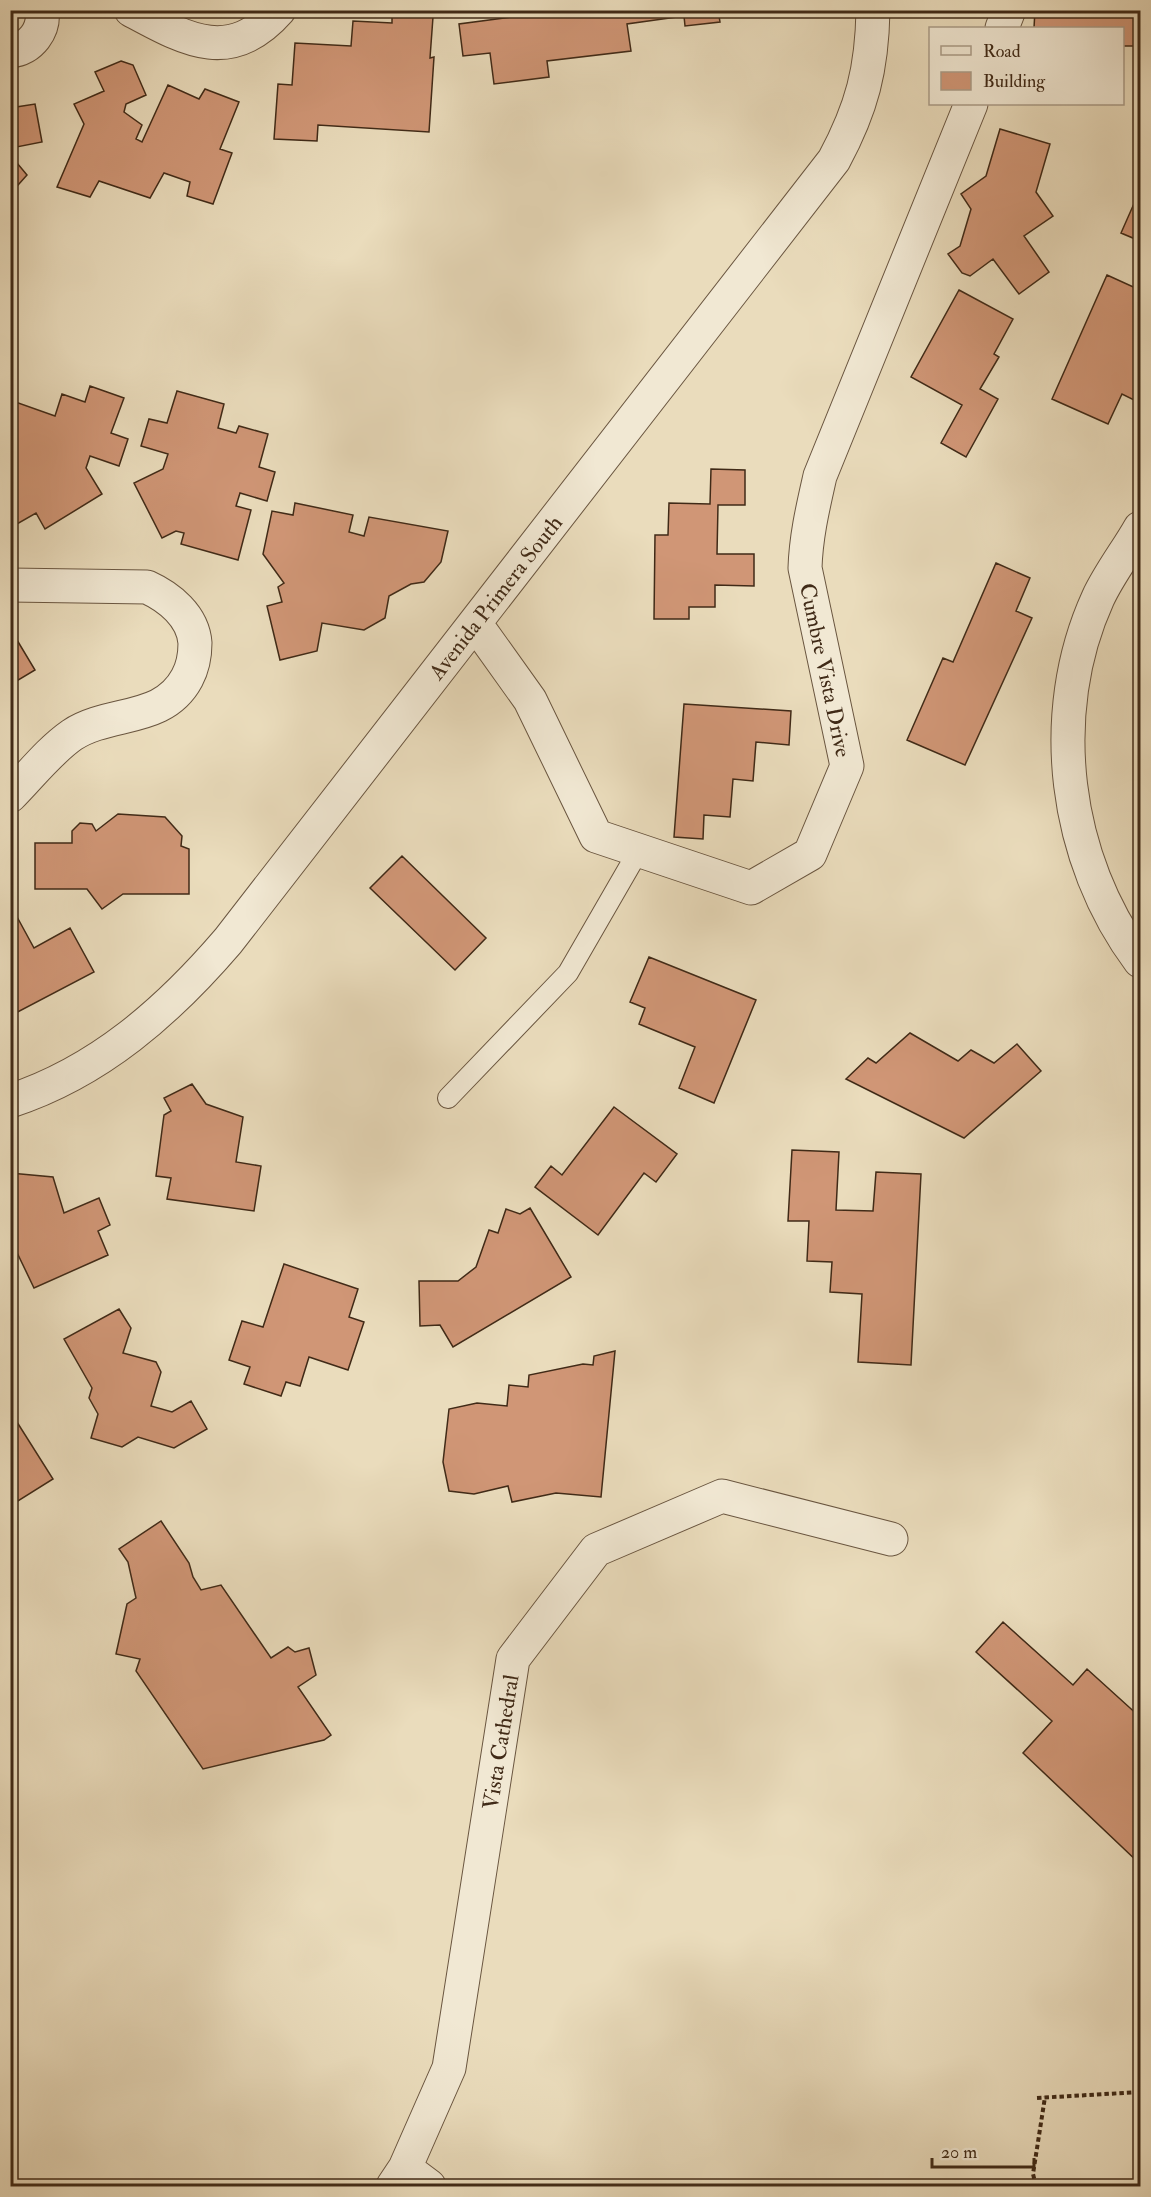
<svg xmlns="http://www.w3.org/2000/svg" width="1151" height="2197" font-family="'IM FELL Double Pica',serif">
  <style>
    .building { fill: #d09676; stroke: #402a17; stroke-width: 1.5 }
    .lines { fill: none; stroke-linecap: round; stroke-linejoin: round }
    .service-casing { stroke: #6a5640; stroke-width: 22 }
    .minor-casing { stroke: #6a5640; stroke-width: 35 }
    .path { stroke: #402a17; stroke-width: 4; stroke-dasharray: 4.5 3; stroke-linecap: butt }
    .service { stroke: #f1e8d3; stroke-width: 20 }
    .minor { stroke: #f1e8d3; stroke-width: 33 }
    .labels { text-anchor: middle; stroke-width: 4.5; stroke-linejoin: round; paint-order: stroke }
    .street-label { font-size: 22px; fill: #402a17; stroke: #f1e8d3 }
  </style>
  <rect width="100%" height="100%" fill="#eadcbc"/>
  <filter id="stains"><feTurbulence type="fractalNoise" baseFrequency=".00333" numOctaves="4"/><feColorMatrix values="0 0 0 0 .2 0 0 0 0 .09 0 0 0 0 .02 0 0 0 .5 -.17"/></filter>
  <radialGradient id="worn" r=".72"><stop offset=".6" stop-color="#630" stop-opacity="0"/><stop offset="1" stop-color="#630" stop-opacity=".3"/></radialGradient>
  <path class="building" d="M563,10H718L720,22L685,26L684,16L627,24L631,51L547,61L549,77L494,84L490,53L463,56L459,24Z
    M1035,10L1140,14V46H1122V28H1034Z
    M392,15L433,17L430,58L434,57L429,132L318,125L317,141L274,139L278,84L292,85L295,43L351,46L353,21L392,23Z
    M121,61L133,65L146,95L126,104L124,112L142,125L136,139L142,142L168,85L199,99L205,89L239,102L220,149L232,153L213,204L187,196L190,182L164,173L150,198L99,181L90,197L57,187L84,124L74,104L104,91L95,72Z
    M35,104L42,142L16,147L17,163L27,175L10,194V108Z
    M1000,129L1050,144L1036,192L1053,216L1024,236L1049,272L1019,294L993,259L970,276L962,273L948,254L960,246L971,209L961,194L986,176Z
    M1140,190V241L1121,233Z
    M1107,275L1140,290V396L1138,402L1122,394L1108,424L1052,399Z
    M959,290L1013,319L994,354L999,357L980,389L998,399L966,457L941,443L962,405L911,377Z
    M90,386L124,398L111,433L128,439L119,466L90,456L86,468L102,494L45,529L36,513L10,528V400L55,416L62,394L85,402Z
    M177,391L224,404L218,428L236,433L239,426L268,434L259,467L275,472L267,501L240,493L236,506L251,510L238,560L181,544L184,533L176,531L162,538L134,483L163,469L168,454L141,446L149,419L167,423Z
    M711,469L745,470V505H718L717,554H754V586L715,585V607H689V619H654L655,535H668L669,503L710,504Z
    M295,503L353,515L349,532L364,536L369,517L448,531L441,562L424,582L411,584L389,596L385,618L364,630L322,623L317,651L280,660L267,606L282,602L278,587L284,583L263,554L272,511L293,515Z
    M996,563L1030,578L1016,611L1032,618L965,765L907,740L943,658L953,662Z
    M17,640L35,670L10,685V644Z
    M684,704L791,711L789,745L756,742L753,781L733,779L730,817L704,815L703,839L674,837Z
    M118,814L165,817L182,836L181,846L189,849V894H123L102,909L87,889H35V843H72V831L80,823L92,824L96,831Z
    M402,856L486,938L455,970L370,888Z
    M10,904L34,948L70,928L94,972L10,1016Z
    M649,957L756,1000L714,1103L679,1088L695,1047L639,1024L645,1008L630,1002Z
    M910,1033L958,1061L971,1050L994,1063L1017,1044L1041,1071L964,1138L846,1079L868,1058L876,1063Z
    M192,1084L206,1104L243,1117L236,1162L261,1166L254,1211L167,1199L171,1178L156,1176L164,1115L171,1111L164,1098Z
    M614,1107L677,1154L656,1182L644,1173L598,1235L535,1187L551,1166L562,1175Z
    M792,1150L839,1152L836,1210L873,1211L876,1172L921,1174L911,1365L858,1362L862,1294L830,1292L832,1262L807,1261L809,1221H788Z
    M10,1173L53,1177L64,1213L99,1198L110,1225L98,1231L108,1255L34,1288L10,1238Z
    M530,1208L571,1277L453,1347L440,1325L420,1326L419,1281H458L476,1267L489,1230L498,1233L506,1209L520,1214Z
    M284,1264L358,1289L349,1317L364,1322L348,1370L309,1357L300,1386L286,1382L281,1396L244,1384L250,1367L229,1360L242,1321L263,1327Z
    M119,1309L131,1328L123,1353L156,1362L161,1372L151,1406L172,1412L191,1401L207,1429L174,1448L138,1437L122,1447L91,1438L98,1414L89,1398L92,1388L64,1339Z
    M615,1351L601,1497L556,1493L512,1502L508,1486L474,1494L449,1491L443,1462L449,1409L477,1403L507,1406L509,1385L528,1387L529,1375L583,1364L593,1365L594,1356Z
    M10,1411L53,1479L10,1506Z
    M161,1521L189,1563L193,1577L201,1590L221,1585L271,1658L288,1647L295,1652L309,1648L316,1675L298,1687L331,1735L324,1740L203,1769L136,1671L140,1659L116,1654L127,1604L136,1598L128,1562L119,1549Z
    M1003,1622L1073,1685L1087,1669L1140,1717V1864L1023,1753L1052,1721L976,1652Z"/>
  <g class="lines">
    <defs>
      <path id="service" d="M448,1098L568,973L639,850"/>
      <path id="minor" d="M131,10C185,39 230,66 279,10
        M1002,28L1009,10
        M10,51C31,49 45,30 42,10
        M1140,528C1127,551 1109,574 1098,598C1045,714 1064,860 1140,961
        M10,585L147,587C169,597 193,616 195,643C195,656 193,667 187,678C163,723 110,710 72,735C49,751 30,776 10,796
        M475,623L530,700L596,836L751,888L810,854L847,766L805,568C806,536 813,507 820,476L971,104
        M10,1101C99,1072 168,1011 228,941L834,160C862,108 872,69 873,10
        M405,2168L429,2186
        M393,2186L405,2168L449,2068L513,1659L596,1550L722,1496L891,1539"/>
    </defs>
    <use href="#service" class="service-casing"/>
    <use href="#minor" class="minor-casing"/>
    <path class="path" d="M1037,2098L1140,2092
      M1036,2186L1033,2174L1045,2097"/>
    <use href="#service" class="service"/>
    <use href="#minor" class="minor"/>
  </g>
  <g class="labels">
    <g class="street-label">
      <text transform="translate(495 597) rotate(-52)" y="8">Avenida Primera South</text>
      <text transform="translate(826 670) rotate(78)" y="8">Cumbre Vista Drive</text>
      <text transform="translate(500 1742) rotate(-81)" y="8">Vista Cathedral</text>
    </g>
  </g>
  <rect width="1151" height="2197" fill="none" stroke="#eadcbc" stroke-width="36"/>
  <rect x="12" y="12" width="1127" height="2173" fill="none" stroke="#402a17" stroke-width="3"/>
  <rect x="18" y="18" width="1115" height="2161" fill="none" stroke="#402a17" stroke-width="1.5"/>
  <rect x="929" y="27" width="195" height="78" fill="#f1e8d3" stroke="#aa9c88" stroke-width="1.5"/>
  <rect x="941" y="46" width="30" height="9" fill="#f1e8d3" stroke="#aa9c88" stroke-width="1.5"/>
  <text x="983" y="57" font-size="18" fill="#402a17">Road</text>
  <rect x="941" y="72" width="30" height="18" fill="#d09676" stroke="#aa9c88" stroke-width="1.5"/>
  <text x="983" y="87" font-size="18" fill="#402a17">Building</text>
  <path d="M932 2158v9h102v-9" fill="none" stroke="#402a17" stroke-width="3"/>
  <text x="941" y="2158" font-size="18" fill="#402a17" stroke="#f1e8d3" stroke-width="4.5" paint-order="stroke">20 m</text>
  <rect width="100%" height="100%" filter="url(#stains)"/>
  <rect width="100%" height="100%" fill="url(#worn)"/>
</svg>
